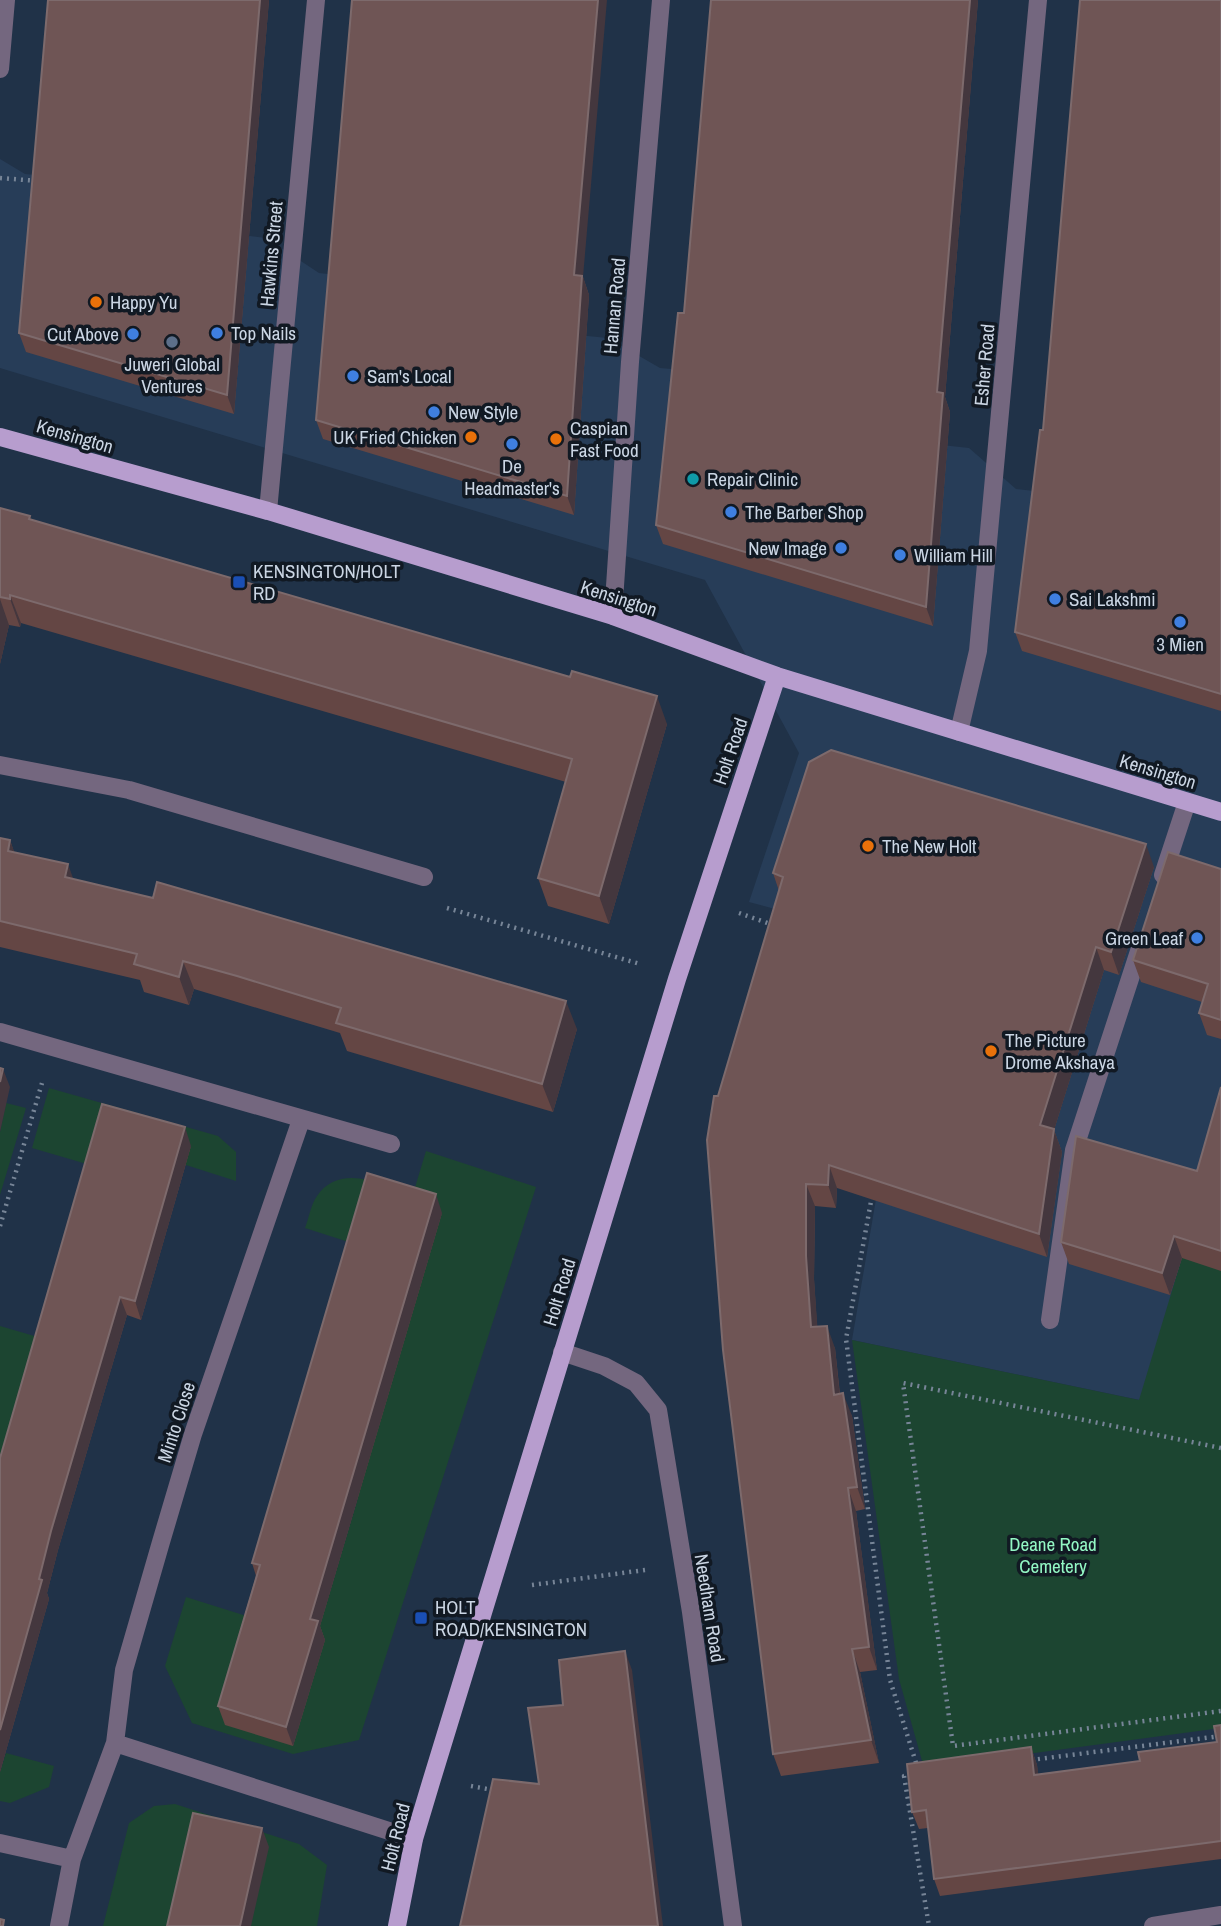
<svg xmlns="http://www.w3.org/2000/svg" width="1221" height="1926" font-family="'Archivo Narrow',sans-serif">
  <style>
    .built { fill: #273d58 }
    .green { fill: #1c4531 }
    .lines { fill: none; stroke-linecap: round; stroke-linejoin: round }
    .path { stroke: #778597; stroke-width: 4.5; stroke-dasharray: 2 5; stroke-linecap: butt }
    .minor { stroke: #74677f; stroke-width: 18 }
    .major { stroke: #b79dce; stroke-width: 18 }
    .wall { fill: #644644 }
    .shaded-wall { fill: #44373e }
    .building { fill: #6f5555; stroke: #7d6a6c; stroke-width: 2 }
    .food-dot { fill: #e8710a; stroke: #111923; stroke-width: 2.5 }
    .shop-dot { fill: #3f7fe0; stroke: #111923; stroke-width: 2.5 }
    .service-dot { fill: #5c6f8a; stroke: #111923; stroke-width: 2.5 }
    .culture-dot { fill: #0f9aa8; stroke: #111923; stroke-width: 2.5 }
    .transit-dot { fill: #1a4fb4; stroke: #111923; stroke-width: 2.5 }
    .labels { text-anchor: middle; stroke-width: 7; stroke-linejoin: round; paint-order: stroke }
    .street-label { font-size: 19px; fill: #cbd6e4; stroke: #111923 }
    .poi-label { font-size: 19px; fill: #cbd6e4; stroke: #111923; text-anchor: start }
    .park-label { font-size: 19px; fill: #93f7c4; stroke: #111923 }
  </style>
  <rect width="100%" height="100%" fill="#203248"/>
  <path class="built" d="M0,159L25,174L144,185L139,223L266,238L319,273L437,286L435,321L608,338L660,368L834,383L832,433L969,448L1016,489L1221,511V1417L852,1340L919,947L749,902L799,753L705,580L0,368Z"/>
  <path class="green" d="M49,1088L218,1136L236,1152V1181L186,1165L97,1167L32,1148Z
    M6,1103L26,1108L0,1195V1132Z
    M426,1151L536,1187L359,1740L293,1754L192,1723L165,1666L186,1597L256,1619L225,1724L293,1745L267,1622L327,1602L358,1498V1245L305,1228C309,1218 311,1204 317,1196C340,1162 383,1185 413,1194Z
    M1184,1251L1221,1261V1728L924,1768L899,1679L852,1340L1139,1400Z
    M0,1326L48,1340L0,1500Z
    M6,1753L54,1766L49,1787L10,1803L0,1801V1772Z
    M175,1804L299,1844L327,1865L317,1926H103L129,1823L154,1806Z"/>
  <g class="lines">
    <path class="path" d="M0,178L38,181
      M447,908L640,964
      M739,913L773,925
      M872,1196L846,1339L890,1680L917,1766
      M0,1226L42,1083
      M1221,1448L903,1383L953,1746L1221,1711
      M532,1585L645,1570
      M1031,1760L1221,1736
      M911,1775L904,1776L929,1926
      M471,1786L493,1790"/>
    <path class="minor" d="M0,69L6,0
      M268,511L316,0
      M613,616L630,362L661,0
      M959,732L978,651L1038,0
      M0,765L129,790L424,877
      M1163,875L1187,802
      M0,1032L391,1144
      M301,1120L193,1434L161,1542L124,1670L115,1743L414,1839
      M1050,1320L1074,1150L1142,942
      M562,1352L604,1366L636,1383L658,1410L691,1612L733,1926
      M0,1843L72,1859
      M59,1926L72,1859L115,1743
      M1153,1926L1221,1915"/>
    <path class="major" d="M0,437L268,511L613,616L777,676L1221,812
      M397,1926L414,1839L432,1779L677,979L777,676"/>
  </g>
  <path class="wall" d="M48,0H269L234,414L26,352L19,333Z
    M978,0L945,397L950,412L933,626L663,544L656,525L684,313Z
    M1221,0V711L1022,651L1015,632L1043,430Z
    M583,277L589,295L574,515L323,439L316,420Z
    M0,508L30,516L31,520L667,724L609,924L548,906L538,878L566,782L21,623L20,627L9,625L0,664Z
    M0,838L10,840L14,852L74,879L577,1029L553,1112L347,1051L340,1033L247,1005L194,989L189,1005L144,992L140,980L0,947Z
    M1154,867L1119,975L1104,970L1054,1130L1062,1152L1047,1257L837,1188L836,1208L815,1206L814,1279L817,1326L835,1348L840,1394L852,1416L865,1509L856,1511L877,1670L860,1672L879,1763L781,1776L773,1754L718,1096L779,891L773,873Z
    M1221,869V1039L1207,1035L1199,1013L1202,1002L1141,982L1133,960Z
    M1221,1087V1271L1182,1258L1170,1295L1069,1264L1061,1242L1197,1171Z
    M191,1146L141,1320L127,1315L58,1550L47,1593L49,1599L0,1772V1458Z
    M442,1213L320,1626L325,1640L293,1746L225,1725L218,1706L256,1576L252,1563Z
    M1221,1725V1859L940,1896L934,1879L928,1828L919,1829L912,1812L1031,1747L1037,1765L1038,1775L1140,1761L1217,1742Z"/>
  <path class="shaded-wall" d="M260,0H269L234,414L227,395Z
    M598,0H607L583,277L589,295L574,515L567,496L574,275Z
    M970,0H978L945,397L950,412L933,626L926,607L937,392Z
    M10,595L21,623L20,627L10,599Z
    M0,599L9,625L0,664Z
    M657,696L667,724L609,924L599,896Z
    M10,840L20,868L8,851Z
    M1146,844L1154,867L1119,975L1111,952Z
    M68,864L78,892L65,877Z
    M1096,947L1104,970L1054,1130L1062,1152L1047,1257L1039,1234L1040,1125Z
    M183,961L194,989L189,1005L179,977Z
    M566,1001L577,1029L553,1112L542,1084Z
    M3,1069L10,1087L0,1132V1082Z
    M185,1127L191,1146L141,1320L135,1301Z
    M829,1165L837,1188L836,1208L828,1185Z
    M806,1184L815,1206L814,1279L819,1349L811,1327L806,1256Z
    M436,1194L442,1213L320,1626L325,1640L293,1746L286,1727L310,1619Z
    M1174,1236L1182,1258L1170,1295L1162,1273Z
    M120,1297L127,1315L58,1550L47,1593L49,1599L0,1772V1730L51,1531Z
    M827,1326L835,1348L842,1417L834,1395Z
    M843,1393L852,1416L865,1509L857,1487Z
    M848,1488L856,1511L877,1670L869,1647Z
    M852,1649L860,1672L879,1763L871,1740Z
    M625,1651L632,1670L663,1926H658Z
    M1031,1747L1037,1765L1041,1793L1034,1775Z
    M262,1828L269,1847L251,1926H240Z"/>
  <path class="building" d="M48,0H260L227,395L19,333Z
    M352,0H598L574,275L582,276L567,496L316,420Z
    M711,0H970L937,392L943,393L926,607L656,525L678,313H684Z
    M1080,0H1221V694L1015,632L1040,430H1043Z
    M0,508L30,516L29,519L570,677L572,671L657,696L599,896L538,878L572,759L10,595V599L0,597Z
    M831,750L1146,844L1111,952L1096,947L1040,1125L1054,1129L1039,1234L829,1165L828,1185L806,1184V1256L811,1327L827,1326L834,1395L843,1393L857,1487L848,1488L869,1647L852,1649L871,1740L773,1754L723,1350L707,1140L714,1096H718L783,877L773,873L809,762Z
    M0,838L10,840L8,851L68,864L65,877L153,898L157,882L566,1001L542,1084L336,1023L341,1008L237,976L183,961L179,977L134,964L137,954L0,921Z
    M1168,852L1221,869V1020L1199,1013L1208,984L1133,960Z
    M0,1068L3,1069L0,1082Z
    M1221,1087V1251L1174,1236L1162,1273L1061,1242L1076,1136L1197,1171Z
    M102,1104L185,1127L135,1301L120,1297L51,1531L39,1579L42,1580L0,1730V1458Z
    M367,1173L436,1194L310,1619L318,1621L286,1727L218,1706L260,1565L252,1563Z
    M625,1651L658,1926H460L493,1779L539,1784L528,1708L563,1705L559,1660Z
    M1221,1725V1841L934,1879L926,1810L912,1812L907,1764L1031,1747L1034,1775L1140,1761L1138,1752L1217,1742L1214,1726Z
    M193,1813L262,1828L240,1926H167Z
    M0,1919L4,1920L3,1926H0Z"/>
  <g class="food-dot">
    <circle cx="96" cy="302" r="7"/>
    <circle cx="471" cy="437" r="7"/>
    <circle cx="556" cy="439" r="7"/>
    <circle cx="868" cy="846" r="7"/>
    <circle cx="991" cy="1051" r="7"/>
  </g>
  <g class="shop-dot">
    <circle cx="217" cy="333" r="7"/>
    <circle cx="133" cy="334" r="7"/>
    <circle cx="353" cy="376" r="7"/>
    <circle cx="434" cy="412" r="7"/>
    <circle cx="512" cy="444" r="7"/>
    <circle cx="731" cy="512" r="7"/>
    <circle cx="841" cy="548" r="7"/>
    <circle cx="900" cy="555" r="7"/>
    <circle cx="1055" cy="599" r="7"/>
    <circle cx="1180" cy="622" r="7"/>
    <circle cx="1197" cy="938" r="7"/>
  </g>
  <circle class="service-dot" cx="172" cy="342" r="7"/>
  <circle class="culture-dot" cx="693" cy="479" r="7"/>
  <g class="transit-dot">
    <rect x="232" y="575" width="14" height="14" rx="3.5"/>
    <rect x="414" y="1611" width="14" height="14" rx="3.5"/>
  </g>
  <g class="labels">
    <g class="street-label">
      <text transform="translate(271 254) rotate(-85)" y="7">Hawkins Street</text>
      <text transform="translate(614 306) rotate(-85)" y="7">Hannan Road</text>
      <text transform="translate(984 365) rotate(-85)" y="7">Esher Road</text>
      <text transform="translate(75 436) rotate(16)" y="7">Kensington</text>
      <text transform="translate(619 598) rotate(18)" y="7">Kensington</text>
      <text transform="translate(730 751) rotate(-71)" y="7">Holt Road</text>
      <text transform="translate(1158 771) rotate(17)" y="7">Kensington</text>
      <text transform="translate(559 1292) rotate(-73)" y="7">Holt Road</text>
      <text transform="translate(176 1422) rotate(-72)" y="7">Minto Close</text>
      <text transform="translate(710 1608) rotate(81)" y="7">Needham Road</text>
      <text transform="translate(395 1837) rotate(-76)" y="7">Holt Road</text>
    </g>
    <g class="poi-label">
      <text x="110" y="309">Happy Yu</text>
      <text x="231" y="340">Top Nails</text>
      <text x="119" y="341" text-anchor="end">Cut Above</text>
      <text x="172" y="371" text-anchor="middle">Juweri Global<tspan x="172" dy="22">Ventures</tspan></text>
      <text x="367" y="383">Sam's Local</text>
      <text x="448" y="419">New Style</text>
      <text x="570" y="435">Caspian<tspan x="570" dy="22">Fast Food</tspan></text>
      <text x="457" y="444" text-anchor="end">UK Fried Chicken</text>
      <text x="512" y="473" text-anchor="middle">De<tspan x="512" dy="22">Headmaster's</tspan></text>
      <text x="707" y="486">Repair Clinic</text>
      <text x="745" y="519">The Barber Shop</text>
      <text x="827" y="555" text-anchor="end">New Image</text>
      <text x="914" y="562">William Hill</text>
      <text x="253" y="578">KENSINGTON/HOLT<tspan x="253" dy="22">RD</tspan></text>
      <text x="1069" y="606">Sai Lakshmi</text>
      <text x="1180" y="651" text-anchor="middle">3 Mien</text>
      <text x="882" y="853">The New Holt</text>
      <text x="1183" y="945" text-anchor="end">Green Leaf</text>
      <text x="1005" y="1047">The Picture<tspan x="1005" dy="22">Drome Akshaya</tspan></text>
      <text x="435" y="1614">HOLT<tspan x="435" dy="22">ROAD/KENSINGTON</tspan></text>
    </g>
    <g class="park-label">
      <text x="1053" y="1551">Deane Road<tspan x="1053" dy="22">Cemetery</tspan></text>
    </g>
  </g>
</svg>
